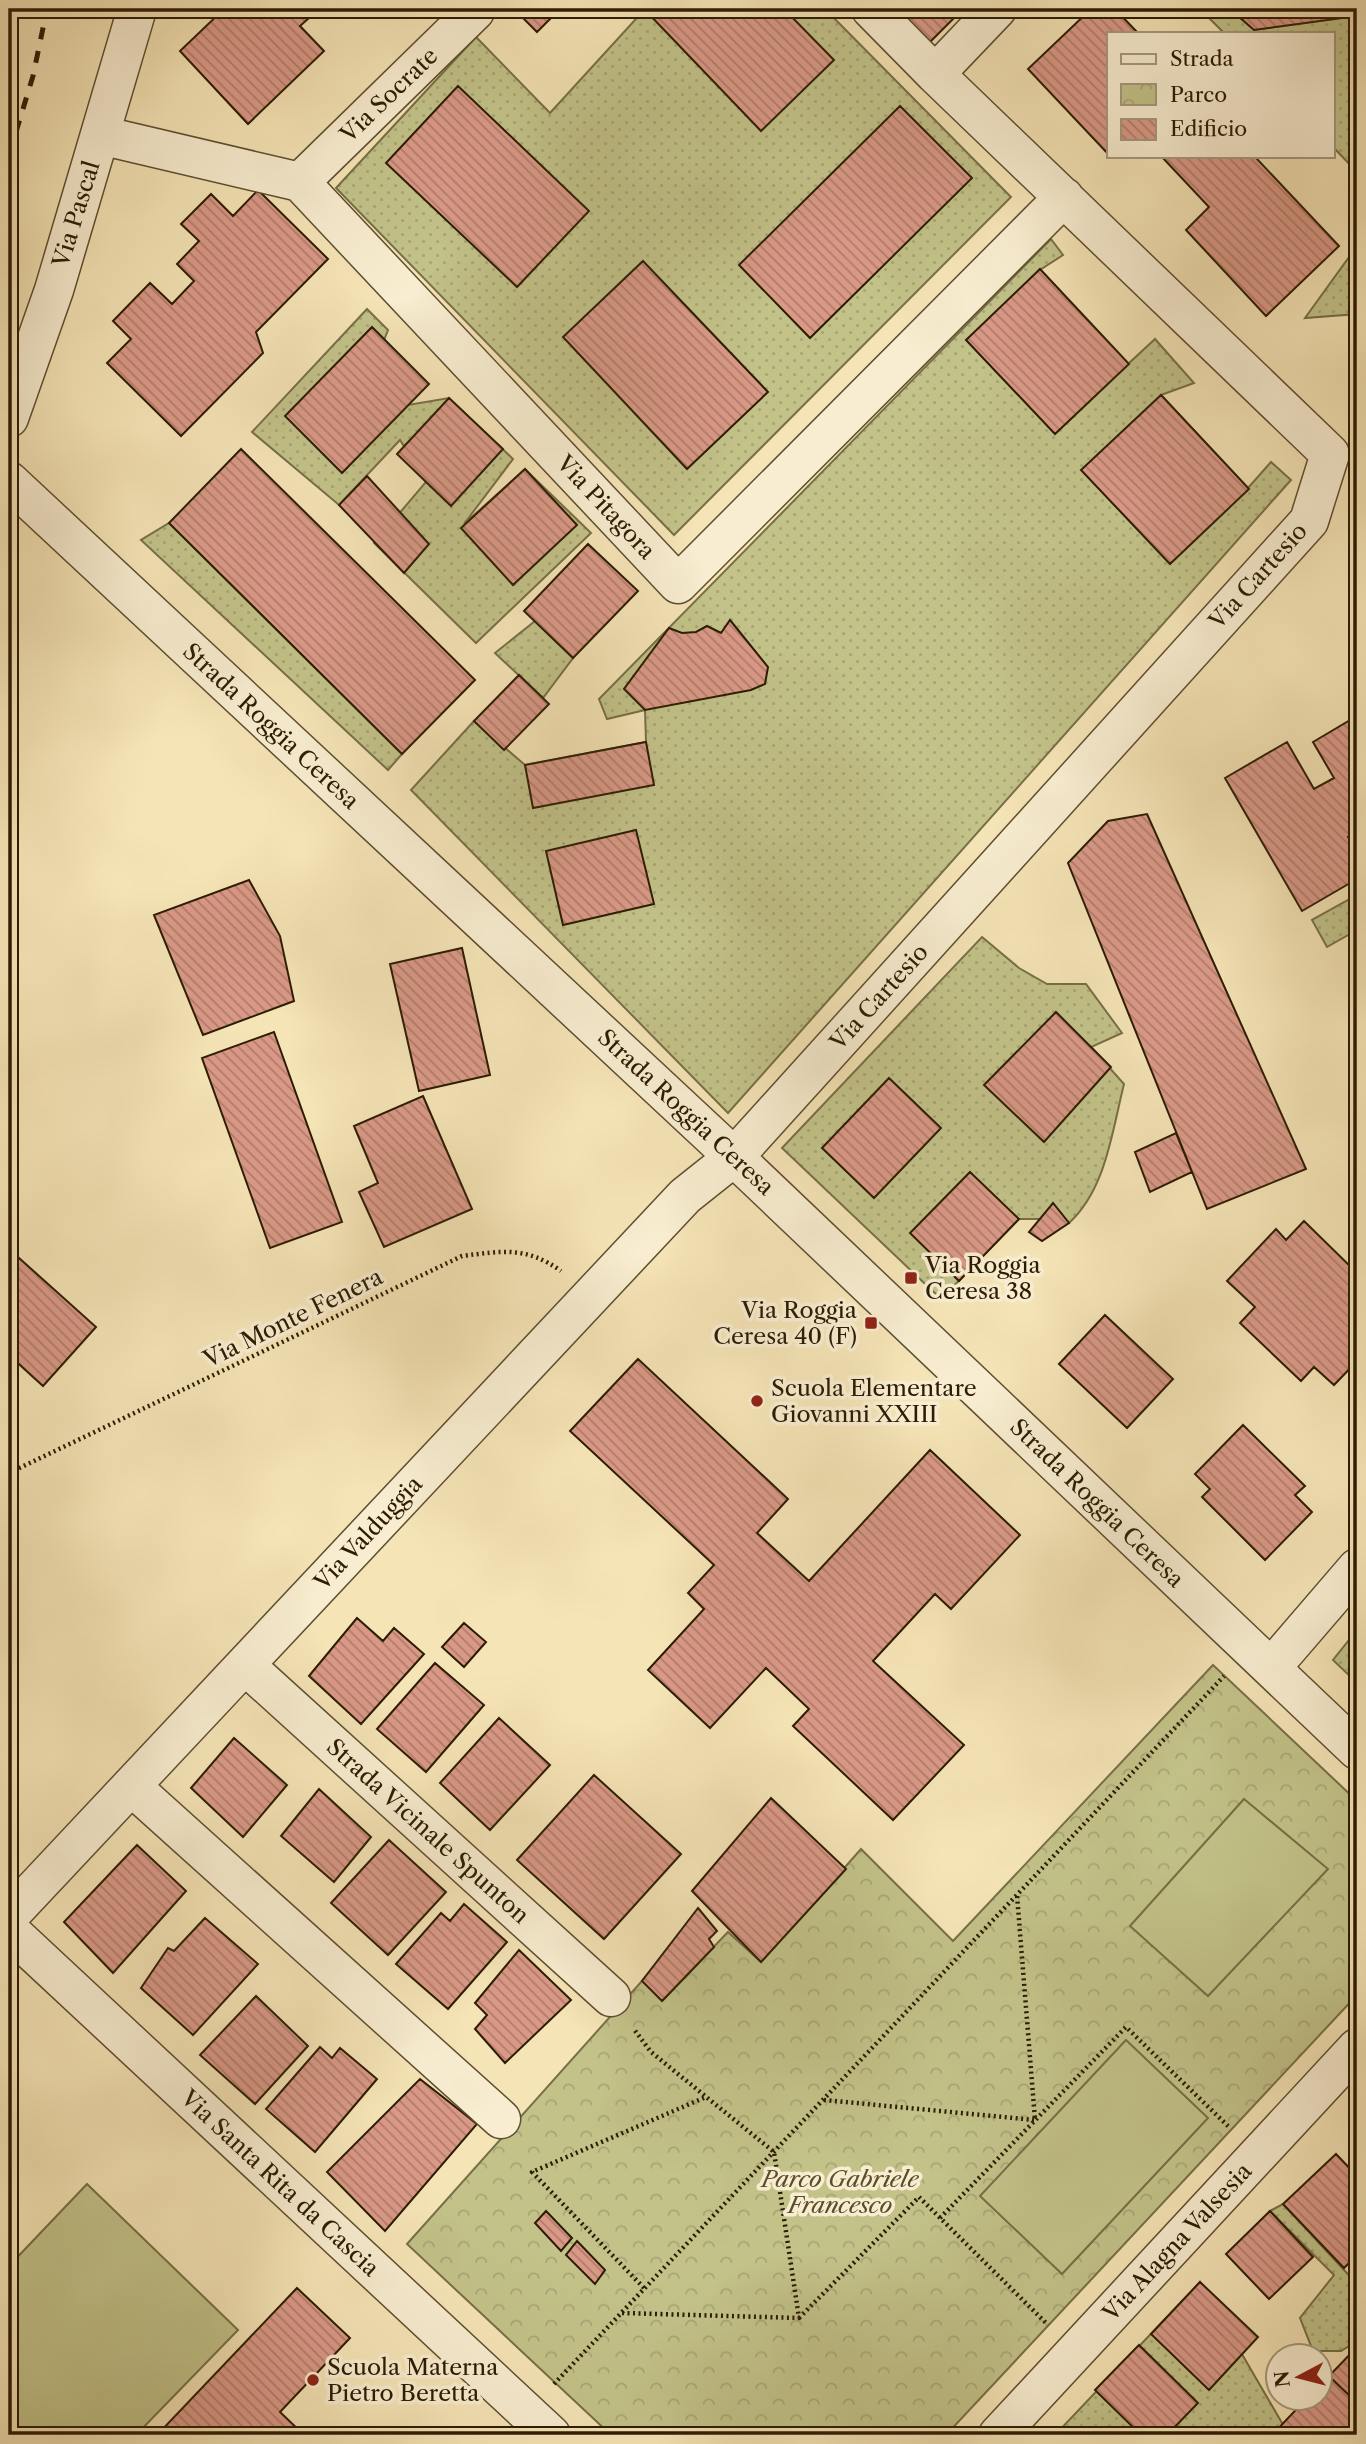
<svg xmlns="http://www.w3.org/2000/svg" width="1366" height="2444" font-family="'Libre Caslon Text',serif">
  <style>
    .grass { fill: url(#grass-dots); stroke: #776f46; stroke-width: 2 }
    .park { fill: url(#park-crowns); stroke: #776f46; stroke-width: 2 }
    .garden { fill: #c2c289; stroke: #776f46; stroke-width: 2 }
    .building { fill: url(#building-back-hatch); stroke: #2c1c03; stroke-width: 2 }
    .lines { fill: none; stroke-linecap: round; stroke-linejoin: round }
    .minor-casing { stroke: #5e4e30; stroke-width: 41 }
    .path { stroke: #2c1c03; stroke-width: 4.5; stroke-dasharray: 2 3.5; stroke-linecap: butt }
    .minor { stroke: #f8edd0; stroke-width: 38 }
    .rail { stroke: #2c1c03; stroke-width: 5; stroke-dasharray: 12 12; stroke-linecap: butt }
    .poi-dot { fill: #8f2418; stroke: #f8edd0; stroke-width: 2.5 }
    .labels { text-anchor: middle; stroke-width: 7; stroke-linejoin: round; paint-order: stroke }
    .street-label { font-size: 23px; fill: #2c1c03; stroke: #f8edd0 }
    .poi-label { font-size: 23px; fill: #2c1c03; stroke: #f8edd0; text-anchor: start }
    .park-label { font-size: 23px; font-style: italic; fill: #594e2b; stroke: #f8edd0 }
  </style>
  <defs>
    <pattern id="grass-dots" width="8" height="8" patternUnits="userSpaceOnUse" patternTransform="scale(1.75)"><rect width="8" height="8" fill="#c2c289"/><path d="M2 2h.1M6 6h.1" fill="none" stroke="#a7a675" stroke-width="1.8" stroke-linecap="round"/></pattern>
    <pattern id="park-crowns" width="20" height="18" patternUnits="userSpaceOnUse" patternTransform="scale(1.75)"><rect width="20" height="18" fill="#c2c289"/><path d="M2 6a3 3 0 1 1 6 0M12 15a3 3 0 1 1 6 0" fill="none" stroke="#a7a675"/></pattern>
    <pattern id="building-back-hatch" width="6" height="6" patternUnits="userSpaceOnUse" patternTransform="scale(1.75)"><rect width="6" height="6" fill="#da9987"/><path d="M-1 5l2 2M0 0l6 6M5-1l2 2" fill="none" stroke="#b17c6c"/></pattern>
  </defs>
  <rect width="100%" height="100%" fill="#f5e4b6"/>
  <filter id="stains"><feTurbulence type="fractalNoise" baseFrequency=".00286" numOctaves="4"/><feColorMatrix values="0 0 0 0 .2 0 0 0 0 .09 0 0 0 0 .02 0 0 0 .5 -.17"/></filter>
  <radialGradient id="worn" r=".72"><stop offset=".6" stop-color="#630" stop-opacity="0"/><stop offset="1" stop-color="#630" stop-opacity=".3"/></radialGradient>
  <path class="grass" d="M645,9H825L1011,197L674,535L336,188L476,37L550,113Z
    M1200,9H1230L1254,30L1357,16V172L1333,147V33H1224Z
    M1051,239L1063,255L1040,270L1128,364L1155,339L1194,383L1161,395L1248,488L1271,462L1291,480L728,1113L411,790L474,721L525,765L646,742L645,710L607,719L599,699Z
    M1357,246V314L1305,318Z
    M367,309L388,330L366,386L408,405L449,398L513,459L464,524L525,469L591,533L476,643L374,543L426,482L400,440L339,505L252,432Z
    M169,523L402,754L388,770L141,540Z
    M535,621L573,658L543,698L495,653Z
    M1357,895V930L1327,947L1312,920Z
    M982,937L1019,968L1047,984H1086L1122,1033L1091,1047L1124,1084C1112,1132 1106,1189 1069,1223L1053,1203L1042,1219H1019L941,1299L782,1148Z
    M1357,1630V1683L1333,1660Z
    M1283,2204L1357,2284V2300L1350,2308L1357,2315V2341L1341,2351H1313L1300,2318L1334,2275L1270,2211Z
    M1200,2282L1289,2435H1055Z"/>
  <path class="park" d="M1213,1665L1357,1801V1995L946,2435H611L407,2244L642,1981L663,2000L728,1932L761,1962L861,1849L953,1941Z"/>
  <path class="garden" d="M1244,1799L1328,1869L1208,1996L1130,1926Z
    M1126,2040L1208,2118L1062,2274L980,2196Z
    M87,2184L238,2330L136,2435H9V2266Z"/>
  <path class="building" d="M224,9H319L300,26L324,51L248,124L180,51Z
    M514,9H560L537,32Z
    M647,9H784L834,60L761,131L645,10Z
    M891,9H963L927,45Z
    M1091,9H1115L1138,33H1109V155L1028,69Z
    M1230,9H1357V16L1254,30Z
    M458,86L589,211L517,287L386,163Z
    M900,106L972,178L810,338L739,265Z
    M1161,156H1261L1257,159L1339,246L1266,316L1186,230L1209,207Z
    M258,190L328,259L256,332L263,353L181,436L107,363L131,339L113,321L150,283L172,304L194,281L177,264L199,241L181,224L211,194L233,216Z
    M643,261L768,392L687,469L563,337Z
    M1040,269L1129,364L1055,434L966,340Z
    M372,327L429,384L342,473L285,416Z
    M1161,395L1249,489L1170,564L1081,470Z
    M449,398L503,449L451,506L397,454Z
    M241,449L475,680L402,754L169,523Z
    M525,469L577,525L513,585L461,528Z
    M367,476L429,544L404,573L339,505Z
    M588,544L638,591L573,658L524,611Z
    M730,620L768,667L765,684L751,690L645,710L624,689L669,628L682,633L696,632L707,626L721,633Z
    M519,675L549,704L504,750L474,721Z
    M1357,716V832L1348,837L1357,853V879L1302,911L1225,778L1287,742L1314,789L1334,778L1313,742Z
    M646,742L654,785L533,808L525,765Z
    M1147,814L1306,1169L1207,1209L1068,863L1108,821Z
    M636,830L654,904L563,925L546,851Z
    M249,880L280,936L294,1001L203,1035L154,915Z
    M462,948L490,1075L419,1091L390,964Z
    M1056,1012L1111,1067L1044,1142L984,1085Z
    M274,1032L342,1222L270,1248L202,1058Z
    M889,1078L941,1128L874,1198L822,1148Z
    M423,1096L472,1209L384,1247L359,1192L378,1183L354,1126Z
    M1176,1133L1192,1172L1150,1192L1135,1152Z
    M970,1172L1019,1219L959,1281L910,1233Z
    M1053,1203L1069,1223L1042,1241L1029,1232Z
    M1304,1221L1357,1273V1286L1350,1294L1357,1301V1361L1334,1385L1314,1367L1301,1381L1240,1323L1255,1307L1227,1281L1276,1229L1286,1240Z
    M9,1249L96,1327L43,1386L9,1355Z
    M1105,1315L1173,1379L1127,1428L1059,1364Z
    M638,1359L788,1499L757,1533L809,1581L930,1450L1020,1535L951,1609L935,1594L873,1661L964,1745L893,1820L793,1726L809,1709L766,1668L710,1728L648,1670L704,1609L688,1593L714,1565L570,1431Z
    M1243,1425L1305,1486L1295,1495L1312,1512L1265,1560L1202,1497L1210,1489L1195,1474Z
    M357,1618L383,1641L394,1628L424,1654L361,1724L309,1676Z
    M464,1623L486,1642L464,1667L442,1647Z
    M435,1663L484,1705L426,1772L377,1729Z
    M499,1718L550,1765L490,1830L440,1783Z
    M234,1738L287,1785L243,1837L191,1788Z
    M594,1775L681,1854L604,1939L517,1860Z
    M319,1789L371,1837L334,1882L281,1836Z
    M771,1798L846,1869L761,1962L692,1891Z
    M389,1840L446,1892L388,1955L331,1903Z
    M137,1845L186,1891L113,1973L64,1922Z
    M464,1904L507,1942L448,2009L396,1964L441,1913L450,1921Z
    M698,1908L717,1931L709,1939L714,1947L662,2001L642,1981Z
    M205,1918L258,1964L193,2035L141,1988L168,1948L174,1951Z
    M519,1950L571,2000L505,2063L475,2029L487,2015L475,2003Z
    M256,1996L308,2046L255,2104L200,2055Z
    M320,2047L332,2058L340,2048L377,2079L315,2152L266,2109Z
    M420,2079L477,2124L385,2231L327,2172Z
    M1336,2154L1357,2176V2255L1344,2268L1283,2204Z
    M546,2211L572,2238L561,2251L535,2223Z
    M1270,2211L1313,2257L1269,2299L1226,2254Z
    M577,2241L605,2270L595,2284L566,2255Z
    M1200,2282L1258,2337L1209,2390L1151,2334Z
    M297,2288L350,2338L280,2412L304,2435H157Z
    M1139,2345L1198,2403L1167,2435H1141L1095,2390Z
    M1357,2347V2403L1329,2376Z
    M1329,2376L1357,2403V2435H1272L1307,2398H1320V2385Z"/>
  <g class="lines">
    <defs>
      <path id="minor" d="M871,9L935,74
        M100,135L300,182L678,584L1064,197
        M300,182L475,11L473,9
        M9,418L54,290L137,9
        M9,481L734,1157L1357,1750
        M245,1665L611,1997
        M1271,1668L1357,1568
        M131,1786L501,2119
        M9,1916L685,1196L734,1157L1309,521L1330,454L935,74L997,9
        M9,1930L551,2435
        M998,2435L1357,2048"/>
    </defs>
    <use href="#minor" class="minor-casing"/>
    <path class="path" d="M9,1473L462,1256C502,1251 526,1246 561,1271
      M824,2100L1035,2120L1017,1895
      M940,2218L1126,2027L1229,2127
      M644,2288L532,2172L706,2097
      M622,2313L799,2318L774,2152L651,2052L633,2028
      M799,2318L919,2197L1048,2325
      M554,2384L1224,1676"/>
    <use href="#minor" class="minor"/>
    <path class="rail" d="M9,155L33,76L47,9"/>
  </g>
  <g class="poi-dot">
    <rect x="904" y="1271" width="14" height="14" rx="3.5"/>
    <rect x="864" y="1316" width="14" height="14" rx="3.5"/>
    <circle cx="757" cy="1401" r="7"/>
    <circle cx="313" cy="2380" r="7"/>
  </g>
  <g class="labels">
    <g class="street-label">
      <text transform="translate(389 95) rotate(-44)" y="8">Via Socrate</text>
      <text transform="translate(76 214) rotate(-73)" y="8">Via Pascal</text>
      <text transform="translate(606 507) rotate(47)" y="8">Via Pitagora</text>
      <text transform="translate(1258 576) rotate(-48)" y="8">Via Cartesio</text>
      <text transform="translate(271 726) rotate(43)" y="8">Strada Roggia Ceresa</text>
      <text transform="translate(879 997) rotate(-48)" y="8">Via Cartesio</text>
      <text transform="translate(686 1112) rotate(43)" y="8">Strada Roggia Ceresa</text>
      <text transform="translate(293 1318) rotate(-26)" y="8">Via Monte Fenera</text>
      <text transform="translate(1097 1503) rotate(44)" y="8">Strada Roggia Ceresa</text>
      <text transform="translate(368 1533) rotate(-47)" y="8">Via Valduggia</text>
      <text transform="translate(428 1831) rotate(42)" y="8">Strada Vicinale Spunton</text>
      <text transform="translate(280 2183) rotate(43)" y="8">Via Santa Rita da Cascia</text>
      <text transform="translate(1177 2242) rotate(-47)" y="8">Via Alagna Valsesia</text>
    </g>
    <g class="poi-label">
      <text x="925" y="1273">Via Roggia<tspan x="925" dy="26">Ceresa 38</tspan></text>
      <text x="857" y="1318" text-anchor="end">Via Roggia<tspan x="857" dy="26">Ceresa 40 (F)</tspan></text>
      <text x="771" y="1396">Scuola Elementare<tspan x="771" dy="26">Giovanni XXIII</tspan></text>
      <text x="327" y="2375">Scuola Materna<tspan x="327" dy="26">Pietro Beretta</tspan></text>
    </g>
    <g class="park-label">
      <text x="840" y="2187">Parco Gabriele<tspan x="840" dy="26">Francesco</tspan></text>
    </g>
  </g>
  <rect width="1366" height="2444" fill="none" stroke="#f5e4b6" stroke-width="35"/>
  <rect x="10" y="10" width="1345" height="2423" fill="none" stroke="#2c1c03" stroke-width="3.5"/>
  <rect x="18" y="18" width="1331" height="2409" fill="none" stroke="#2c1c03" stroke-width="2"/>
  <rect x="1107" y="32" width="228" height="126" fill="#f8edd0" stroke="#a6997e" stroke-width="2"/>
  <rect x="1121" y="54" width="35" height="10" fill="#f8edd0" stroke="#a6997e" stroke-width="2"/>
  <text x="1170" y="66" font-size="21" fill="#2c1c03">Strada</text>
  <rect x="1121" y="84" width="35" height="21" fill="url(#park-crowns)" stroke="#a6997e" stroke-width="2"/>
  <text x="1170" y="102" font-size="21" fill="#2c1c03">Parco</text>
  <rect x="1121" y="119" width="35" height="21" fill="url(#building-back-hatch)" stroke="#a6997e" stroke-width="2"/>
  <text x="1170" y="136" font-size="21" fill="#2c1c03">Edificio</text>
  <g transform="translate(1299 2377) rotate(263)"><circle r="33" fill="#f8edd0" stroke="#a6997e" stroke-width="2"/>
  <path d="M0-5L12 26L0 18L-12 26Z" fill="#8f2418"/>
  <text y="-10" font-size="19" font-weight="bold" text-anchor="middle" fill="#2c1c03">N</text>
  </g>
  <rect width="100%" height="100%" filter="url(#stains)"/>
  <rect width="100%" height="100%" fill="url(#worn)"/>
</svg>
